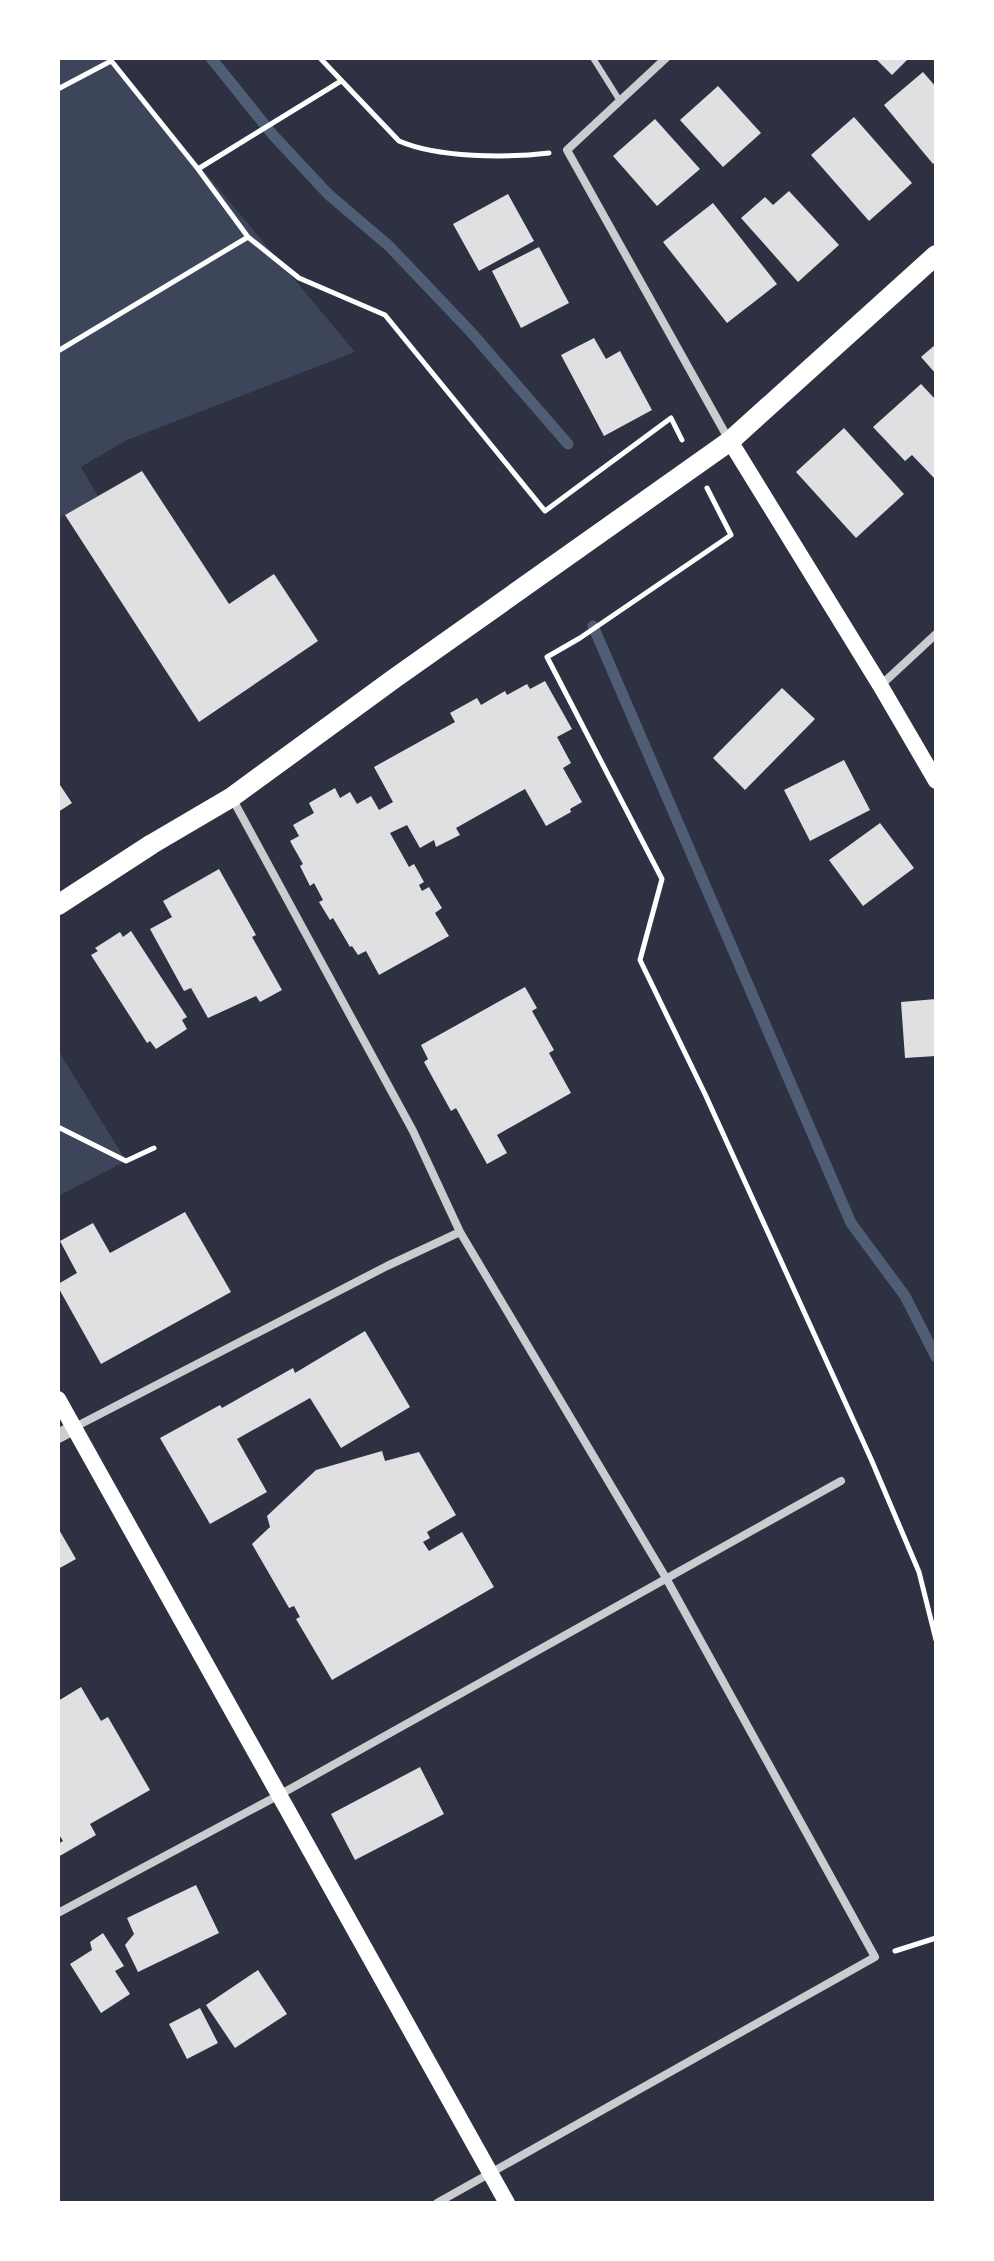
<svg xmlns="http://www.w3.org/2000/svg" width="994" height="2261" font-family="'Titillium Web',sans-serif">
  <style>
    .green { fill: #3c4559 }
    .lines { fill: none; stroke-linecap: round; stroke-linejoin: round }
    .stream { stroke: #4f5d75; stroke-width: 11 }
    .building { fill: #e0e0e3 }
    .path { stroke: #fff; stroke-width: 5 }
    .service { stroke: #caccd0; stroke-width: 6 }
    .minor { stroke: #caccd0; stroke-width: 8 }
    .tertiary { stroke: #caccd0; stroke-width: 14 }
    .secondary { stroke: #fff; stroke-width: 16 }
    .primary { stroke: #fff; stroke-width: 20 }
  </style>
  <rect width="100%" height="100%" fill="#2d3142"/>
  <path class="green" d="M58,58H110L355,352L127,440L81,467L98,496L58,519Z
    M58,1050L126,1161L58,1196Z"/>
  <g class="lines">
    <path class="stream" d="M211,58L273,135L328,194L389,246L470,331L568,444
      M593,626L851,1223L905,1296L936,1357"/>
  </g>
  <path class="building" d="M875,58H909L892,75Z
    M923,72L936,87V161L933,164L884,105Z
    M718,86L761,133L723,167L680,120Z
    M854,117L912,183L869,221L811,155Z
    M655,119L700,169L657,206L613,156Z
    M789,191L839,245L798,282L741,218L765,197L773,205Z
    M508,194L534,241L479,271L453,224Z
    M713,203L777,284L727,323L663,242Z
    M539,247L569,303L521,328L492,271Z
    M594,338L606,359L620,351L652,410L604,436L561,355Z
    M936,344V374L921,357Z
    M921,384L936,400V480L912,455L905,461L873,427Z
    M844,428L904,494L856,538L796,472Z
    M142,471L229,604L274,574L318,641L199,722L65,515Z
    M545,681L572,729L557,737L571,763L563,768L582,802L570,809L571,812L546,826L525,789L456,828L460,835L436,847L434,840L420,848L407,825L390,833L409,867L414,864L424,882L419,885L422,891L429,887L442,908L435,913L449,936L379,975L366,951L358,955L352,946L350,947L333,918L330,920L319,902L323,900L314,883L310,886L300,866L303,864L290,841L299,836L293,825L314,813L309,803L335,788L340,798L350,792L357,804L371,796L379,810L393,802L374,767L455,722L450,713L477,698L481,705L505,691L507,695L527,684L530,689Z
    M782,688L815,719L745,790L713,758Z
    M844,760L870,810L810,841L784,790Z
    M58,782L72,803L58,812Z
    M880,823L914,868L863,906L829,860Z
    M219,869L256,935L252,937L282,990L260,1002L256,996L208,1018L191,988L184,991L150,929L172,917L163,901Z
    M131,931L187,1017L182,1020L187,1029L156,1049L150,1041L147,1043L91,955L98,951L95,948L120,932L123,937Z
    M525,987L537,1008L532,1011L554,1050L549,1053L571,1093L497,1135L507,1153L487,1164L456,1108L451,1111L424,1062L428,1059L421,1045Z
    M936,999V1056L905,1058L901,1002Z
    M185,1212L231,1292L101,1364L58,1287V1284L77,1273L60,1241L93,1223L110,1253Z
    M365,1331L410,1407L341,1448L310,1398L237,1439L267,1492L210,1524L160,1438L220,1405L222,1408L293,1368L295,1373Z
    M382,1451L385,1461L419,1452L456,1515L427,1532L430,1538L423,1542L429,1551L462,1532L494,1587L332,1680L296,1619L300,1617L294,1606L289,1608L252,1544L270,1527L267,1516L316,1470Z
    M58,1528L76,1559L58,1569Z
    M81,1687L101,1721L108,1717L150,1790L90,1824L96,1835L58,1857V1844L63,1841L58,1833V1701Z
    M420,1767L444,1814L355,1860L331,1814Z
    M196,1885L219,1933L138,1972L125,1945L134,1934L127,1918Z
    M103,1933L124,1966L115,1971L130,1994L101,2013L70,1964L92,1950L90,1942Z
    M258,1970L287,2014L235,2048L206,2005Z
    M200,2008L218,2043L187,2059L169,2024Z"/>
  <g class="lines">
    <path class="path" d="M109,58L198,169L248,237L299,278L385,315L545,511L671,418L682,440
      M320,58L399,141C438,158 507,158 549,153
      M58,89L111,61
      M198,169L341,81
      M58,351L248,237
      M707,488L731,535L580,638L547,657L662,879L640,960L705,1094L871,1459L919,1572L936,1640
      M58,1127L126,1161L154,1148
      M895,1951L936,1938"/>
    <path class="service" d="M593,58L620,101"/>
    <path class="minor" d="M666,58L567,150L729,440
      M881,685L936,634
      M232,798L413,1131L460,1232L666,1578L875,1957L437,2203
      M75,1427L387,1266L460,1232
      M58,1913L281,1794L841,1481"/>
    <path class="tertiary" d="M58,1436L75,1427"/>
    <path class="secondary" d="M730,441L880,685L936,781
      M58,1399L507,2203"/>
    <path class="primary" d="M58,905L152,844L232,797L395,678L730,441L936,255"/>
  </g>
  <rect width="994" height="2261" fill="none" stroke="#ffffff" stroke-width="120"/>
</svg>
